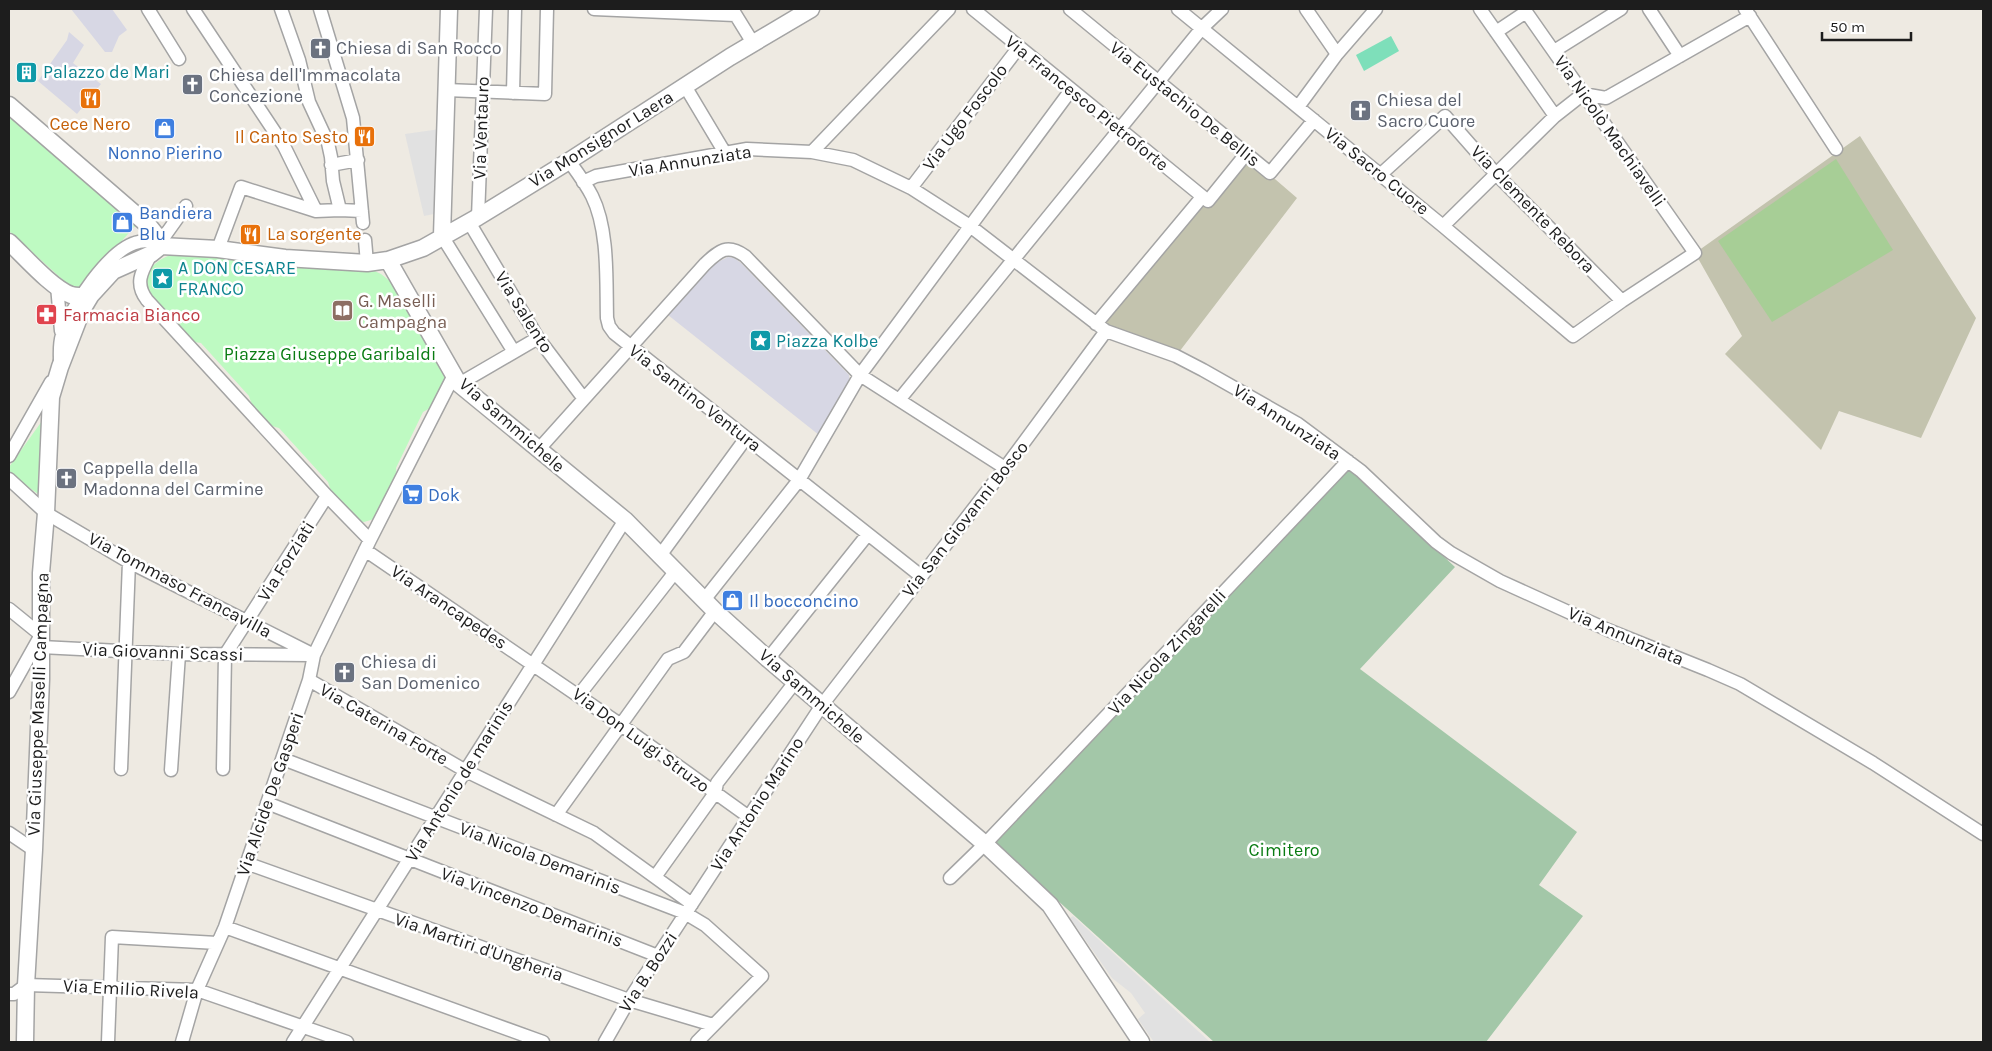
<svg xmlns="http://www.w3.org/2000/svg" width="1992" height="1051" font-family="Karla,sans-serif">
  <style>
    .construction { fill: #c3c3ae }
    .forest { fill: #a7ce96 }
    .cemetery { fill: #a3c7a8 }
    .park { fill: #befac2 }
    .pitch { fill: #7edfba }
    .parking { fill: #e1e1e1 }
    .plaza { fill: #d7d7e4 }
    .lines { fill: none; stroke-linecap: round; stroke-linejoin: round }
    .minor-casing { stroke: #a4a4a4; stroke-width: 15 }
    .tertiary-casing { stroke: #a4a4a4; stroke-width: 19 }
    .minor { stroke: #fff; stroke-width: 12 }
    .tertiary { stroke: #fff; stroke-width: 16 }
    .labels { text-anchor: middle; stroke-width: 5; stroke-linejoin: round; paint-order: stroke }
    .worship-label { font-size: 18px; fill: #5b616d; stroke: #fff; text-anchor: start }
    .culture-label { font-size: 18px; fill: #0d838f; stroke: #fff; text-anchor: start }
    .street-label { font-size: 18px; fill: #1d1d1d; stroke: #fff }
    .food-label { font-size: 18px; fill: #c56008; stroke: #fff }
    .shop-label { font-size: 18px; fill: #366cbe; stroke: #fff; text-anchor: start }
    .education-label { font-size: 18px; fill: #785e54; stroke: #fff; text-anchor: start }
    .health-label { font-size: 18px; fill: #be3a42; stroke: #fff; text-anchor: start }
    .park-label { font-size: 18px; fill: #0a7c13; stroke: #fff }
  </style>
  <rect width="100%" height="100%" fill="#eeeae2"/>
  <path class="construction" d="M1860,136L1976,318L1921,438L1839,411L1821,450L1725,354L1742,336L1695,253Z
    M1246,154L1297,198L1176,356L1096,324L1202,197L1207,201Z"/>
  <path class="forest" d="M1836,159L1893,250L1772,322L1718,241Z"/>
  <path class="cemetery" d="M1348,467L1455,567L1360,669L1577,832L1539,885L1583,916L1486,1042H1214L993,842Z"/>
  <path class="park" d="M9,113L136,225L76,292L9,231Z
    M178,253L364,266L381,274L395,285L446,377L432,407L423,412L396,468L397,477L374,519L364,522L359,521L331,491L328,482L279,428C265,426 252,408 249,396L201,343L194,342L148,292L145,275C154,263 163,256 178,253Z
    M42,421L38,494L9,473V467Z"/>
  <path class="pitch" d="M1391,36L1399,51L1364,71L1356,55Z"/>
  <path class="parking" d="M440,129L436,207L434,214L424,216L405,134Z
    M1073,916L1134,972L1210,1042H1154L1138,1019L1145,1013L1131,993L1112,978L1070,918Z"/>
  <path class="plaza" d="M71,9H112L127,30L119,36L112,52H105Z
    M69,32L84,45L73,63L101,84L77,114L38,81L67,40Z
    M728,257L734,258L741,263L849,375L850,383L819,435L668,315L714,264Z"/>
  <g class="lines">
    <defs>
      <path id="minor" d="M148,9L179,59
        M193,9L284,146L316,211
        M281,9L299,60L309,102L328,143L331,157L333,181L340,210
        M320,9L353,118L363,223
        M594,9L735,15
        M732,9L753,43
        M973,9L1208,201L1246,154
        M1070,9L1270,173L1314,120
        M1178,9L1443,226L1573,336L1622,301L1695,253L1524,9
        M1306,9L1337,54
        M1480,9L1555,116
        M1649,9L1680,56
        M1745,9L1836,149
        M1496,32L1526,12
        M1554,51L1621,9
        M685,86L725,153
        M446,90L545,94L547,9
        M513,93L515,9
        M1298,107L1337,54L1376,9
        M812,152L949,9
        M569,161C577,172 586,184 592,196C609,230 606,281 607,318L609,326L614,333L921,576
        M331,165L358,160
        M1380,175L1445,116L1496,174L1622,301
        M583,182L596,176L747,149L812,152L853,160L911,188L970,226L1106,331L1176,356L1203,370L1298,424L1361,471L1436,542L1451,553L1500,581L1608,630L1708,670L1740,684L1873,763L1983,834
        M911,188L1019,47
        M478,217L486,9
        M469,222L538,338L584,399
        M1443,226L1555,116L1583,94L1606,98L1750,16
        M442,236L514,352
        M365,240L367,263
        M161,241L186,206
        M218,249L241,187L316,211L340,210L362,211
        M151,254C142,271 134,283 147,300L327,496L370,540
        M57,286L61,331
        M1096,324L1202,197
        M60,362C60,353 59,344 62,335C69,309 110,247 139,242C147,240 154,242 161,246
        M459,384L538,338
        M899,400L1202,28L1222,9
        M539,449L705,264C719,251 727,243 745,256L860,375L1005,468
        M9,456L51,382
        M9,479L46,513L129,562L314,655
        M365,550L621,725L749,817
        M659,557L746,438
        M704,600L799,480L860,375L1071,90
        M9,609L41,635L9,692
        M41,647L179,654L310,655
        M768,659L868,534
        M309,680L466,771L594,833L692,904
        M579,695L675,572
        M283,759L685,913L705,925L762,976L697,1042
        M121,769L129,562
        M223,769L225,655L327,496
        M171,770L179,654
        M267,803L658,956
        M556,815L668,659L684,652L715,611
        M9,833L34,850
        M246,863L629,1000L713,1025
        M655,877L715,793L717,783L795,682
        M950,878L985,844L1348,461
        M225,927L543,1042
        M9,994H14L26,985L197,990L347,1042
        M108,1042L112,937L217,943
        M182,1042L197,990L225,927L309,680L314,655L370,540L454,375
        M293,1042L625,520
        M605,1042L629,1000L822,705L1005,468L1106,331"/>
      <path id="tertiary" d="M9,105L149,226L161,241V246
        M442,236L449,9
        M9,242C25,257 52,288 71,295C78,297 84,296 91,295
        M161,246L218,249L285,258L367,263L388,260L423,248L478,217L569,161L730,57L811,9
        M388,260L459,384L625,520L715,611L768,659L985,844L1050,905L1141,1042
        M25,1042L26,985L34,850L41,679V573L46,513L51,397L60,367L82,310L91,295L113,271L151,254L161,246"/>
    </defs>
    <use href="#minor" class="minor-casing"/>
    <use href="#tertiary" class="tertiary-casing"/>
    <use href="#minor" class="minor"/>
    <use href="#tertiary" class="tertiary"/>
  </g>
  <defs>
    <symbol id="church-square" viewBox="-11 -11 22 22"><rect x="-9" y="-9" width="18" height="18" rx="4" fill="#6b7280" stroke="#fff"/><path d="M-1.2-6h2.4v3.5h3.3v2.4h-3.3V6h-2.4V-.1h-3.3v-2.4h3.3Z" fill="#fff"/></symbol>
    <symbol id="building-square" viewBox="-11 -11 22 22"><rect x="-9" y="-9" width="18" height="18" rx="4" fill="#0f9aa8" stroke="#fff"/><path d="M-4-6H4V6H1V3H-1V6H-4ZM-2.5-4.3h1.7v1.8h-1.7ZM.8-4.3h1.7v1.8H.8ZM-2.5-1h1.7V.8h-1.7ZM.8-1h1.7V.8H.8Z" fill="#fff"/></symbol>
    <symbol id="restaurant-square" viewBox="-11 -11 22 22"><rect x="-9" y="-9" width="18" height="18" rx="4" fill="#e8710a" stroke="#fff"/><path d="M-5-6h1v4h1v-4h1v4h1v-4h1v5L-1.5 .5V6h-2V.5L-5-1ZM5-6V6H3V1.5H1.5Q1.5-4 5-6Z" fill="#fff"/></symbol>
    <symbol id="shop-square" viewBox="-11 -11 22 22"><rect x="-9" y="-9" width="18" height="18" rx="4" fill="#3f7fe0" stroke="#fff"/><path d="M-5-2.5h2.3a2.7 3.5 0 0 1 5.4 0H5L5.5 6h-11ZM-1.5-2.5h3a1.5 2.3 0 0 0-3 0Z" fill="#fff"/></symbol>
    <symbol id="sight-square" viewBox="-11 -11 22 22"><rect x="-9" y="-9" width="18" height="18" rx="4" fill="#0f9aa8" stroke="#fff"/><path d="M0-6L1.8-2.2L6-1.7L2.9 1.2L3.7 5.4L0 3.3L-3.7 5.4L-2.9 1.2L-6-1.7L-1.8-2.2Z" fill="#fff"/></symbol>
    <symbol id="library-square" viewBox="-11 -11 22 22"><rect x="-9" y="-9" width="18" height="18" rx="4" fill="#8d6e63" stroke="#fff"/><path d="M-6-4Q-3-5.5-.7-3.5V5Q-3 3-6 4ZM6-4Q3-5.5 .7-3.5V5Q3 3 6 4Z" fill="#fff"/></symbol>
    <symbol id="pharmacy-square" viewBox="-11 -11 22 22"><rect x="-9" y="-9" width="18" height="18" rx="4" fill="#e0444e" stroke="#fff"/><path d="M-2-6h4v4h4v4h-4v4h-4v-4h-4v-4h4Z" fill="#fff"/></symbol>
    <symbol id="supermarket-square" viewBox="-11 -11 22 22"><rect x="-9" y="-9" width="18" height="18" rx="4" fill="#3f7fe0" stroke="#fff"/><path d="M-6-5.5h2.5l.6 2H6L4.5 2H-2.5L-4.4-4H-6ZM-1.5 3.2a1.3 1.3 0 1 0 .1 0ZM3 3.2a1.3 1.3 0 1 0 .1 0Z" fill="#fff"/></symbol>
  </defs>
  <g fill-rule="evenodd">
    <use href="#church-square" x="308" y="36" width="25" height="25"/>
    <use href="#building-square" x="14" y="60" width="25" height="25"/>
    <use href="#church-square" x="180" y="72" width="25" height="25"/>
    <use href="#restaurant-square" x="78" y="86" width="25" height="25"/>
    <use href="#church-square" x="1348" y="98" width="25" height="25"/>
    <use href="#shop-square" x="152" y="116" width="25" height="25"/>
    <use href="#restaurant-square" x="352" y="124" width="25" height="25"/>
    <use href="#shop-square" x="110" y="210" width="25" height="25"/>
    <use href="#restaurant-square" x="238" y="222" width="25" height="25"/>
    <use href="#sight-square" x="150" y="266" width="25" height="25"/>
    <use href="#library-square" x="330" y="298" width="25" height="25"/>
    <use href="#pharmacy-square" x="34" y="302" width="25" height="25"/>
    <use href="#sight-square" x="748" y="328" width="25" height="25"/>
    <use href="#church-square" x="54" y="466" width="25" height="25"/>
    <use href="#supermarket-square" x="400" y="482" width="25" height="25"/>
    <use href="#shop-square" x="720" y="588" width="25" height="25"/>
    <use href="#church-square" x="332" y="660" width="25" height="25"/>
  </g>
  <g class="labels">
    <g class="worship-label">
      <text x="336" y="54">Chiesa di San Rocco</text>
      <text x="209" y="81">Chiesa dell'Immacolata<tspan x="209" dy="21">Concezione</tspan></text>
      <text x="1377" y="106">Chiesa del<tspan x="1377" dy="21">Sacro Cuore</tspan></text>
      <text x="83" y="474">Cappella della<tspan x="83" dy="21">Madonna del Carmine</tspan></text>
      <text x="361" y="668">Chiesa di<tspan x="361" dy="21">San Domenico</tspan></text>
    </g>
    <g class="culture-label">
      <text x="43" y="78">Palazzo de Mari</text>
      <text x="178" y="274">A DON CESARE<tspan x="178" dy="21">FRANCO</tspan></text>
      <text x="776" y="347">Piazza Kolbe</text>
    </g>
    <g class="street-label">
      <text transform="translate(1087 103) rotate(39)" y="6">Via Francesco Pietroforte</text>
      <text transform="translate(1185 104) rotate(39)" y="6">Via Eustachio De Bellis</text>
      <text transform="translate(965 117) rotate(-53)" y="6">Via Ugo Foscolo</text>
      <text transform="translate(481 128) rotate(-88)" y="6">Via Ventauro</text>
      <text transform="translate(1610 131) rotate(55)" y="6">Via Nicolò Machiavelli</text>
      <text transform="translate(601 139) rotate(-32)" y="6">Via Monsignor Laera</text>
      <text transform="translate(690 161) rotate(-9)" y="6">Via Annunziata</text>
      <text transform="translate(1377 171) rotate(39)" y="6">Via Sacro Cuore</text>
      <text transform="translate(1533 209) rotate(46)" y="6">Via Clemente Rebora</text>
      <text transform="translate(524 312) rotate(58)" y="6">Via Salento</text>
      <text transform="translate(695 398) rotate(38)" y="6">Via Santino Ventura</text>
      <text transform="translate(1287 422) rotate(33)" y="6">Via Annunziata</text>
      <text transform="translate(512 425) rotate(41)" y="6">Via Sammichele</text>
      <text transform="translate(965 519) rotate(-52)" y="6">Via San Giovanni Bosco</text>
      <text transform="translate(286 561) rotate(-58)" y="6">Via Forziati</text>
      <text transform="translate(180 585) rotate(28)" y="6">Via Tommaso Francavilla</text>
      <text transform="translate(449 607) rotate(34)" y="6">Via Arancapedes</text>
      <text transform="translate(1626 636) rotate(23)" y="6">Via Annunziata</text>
      <text transform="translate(163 652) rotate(2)" y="6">Via Giovanni Scassi</text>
      <text transform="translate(1167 652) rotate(-47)" y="6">Via Nicola Zingarelli</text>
      <text transform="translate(812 696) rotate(41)" y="6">Via Sammichele</text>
      <text transform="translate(38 704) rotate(-88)" y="6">Via Giuseppe Maselli Campagna</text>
      <text transform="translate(384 724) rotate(30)" y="6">Via Caterina Forte</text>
      <text transform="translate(641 740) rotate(36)" y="6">Via Don Luigi Struzo</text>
      <text transform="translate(459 781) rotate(-58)" y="6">Via Antonio de marinis</text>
      <text transform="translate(270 794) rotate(-71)" y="6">Via Alcide De Gasperi</text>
      <text transform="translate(757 804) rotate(-57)" y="6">Via Antonio Marino</text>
      <text transform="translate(540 858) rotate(21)" y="6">Via Nicola Demarinis</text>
      <text transform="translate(532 907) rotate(21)" y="6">Via Vincenzo Demarinis</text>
      <text transform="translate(479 947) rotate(19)" y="6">Via Martiri d'Ungheria</text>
      <text transform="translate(648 972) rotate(-57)" y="6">Via B. Bozzi</text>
      <text transform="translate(131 989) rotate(3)" y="6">Via Emilio Rivela</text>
    </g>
    <g class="food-label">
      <text x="90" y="130">Cece Nero</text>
      <text x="348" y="143" text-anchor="end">Il Canto Sesto</text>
      <text x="267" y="240" text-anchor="start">La sorgente</text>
    </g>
    <g class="shop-label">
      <text x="165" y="159" text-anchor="middle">Nonno Pierino</text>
      <text x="139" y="219">Bandiera<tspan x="139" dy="21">Blu</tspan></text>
      <text x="428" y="501">Dok</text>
      <text x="749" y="607">Il bocconcino</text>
    </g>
    <g class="education-label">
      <text x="358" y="307">G. Maselli<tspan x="358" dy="21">Campagna</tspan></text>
    </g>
    <g class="health-label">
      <text x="63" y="321">Farmacia Bianco</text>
    </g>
    <g class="park-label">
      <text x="330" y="360">Piazza Giuseppe Garibaldi</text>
      <text x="1284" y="856">Cimitero</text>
    </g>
  </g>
  <rect width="1992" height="1051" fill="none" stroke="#1d1d1d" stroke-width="20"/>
  <path d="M1822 32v8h89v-8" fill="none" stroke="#1d1d1d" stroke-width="2.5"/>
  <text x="1830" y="32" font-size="15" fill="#1d1d1d" stroke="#ffffff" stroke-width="4" paint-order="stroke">50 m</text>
</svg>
